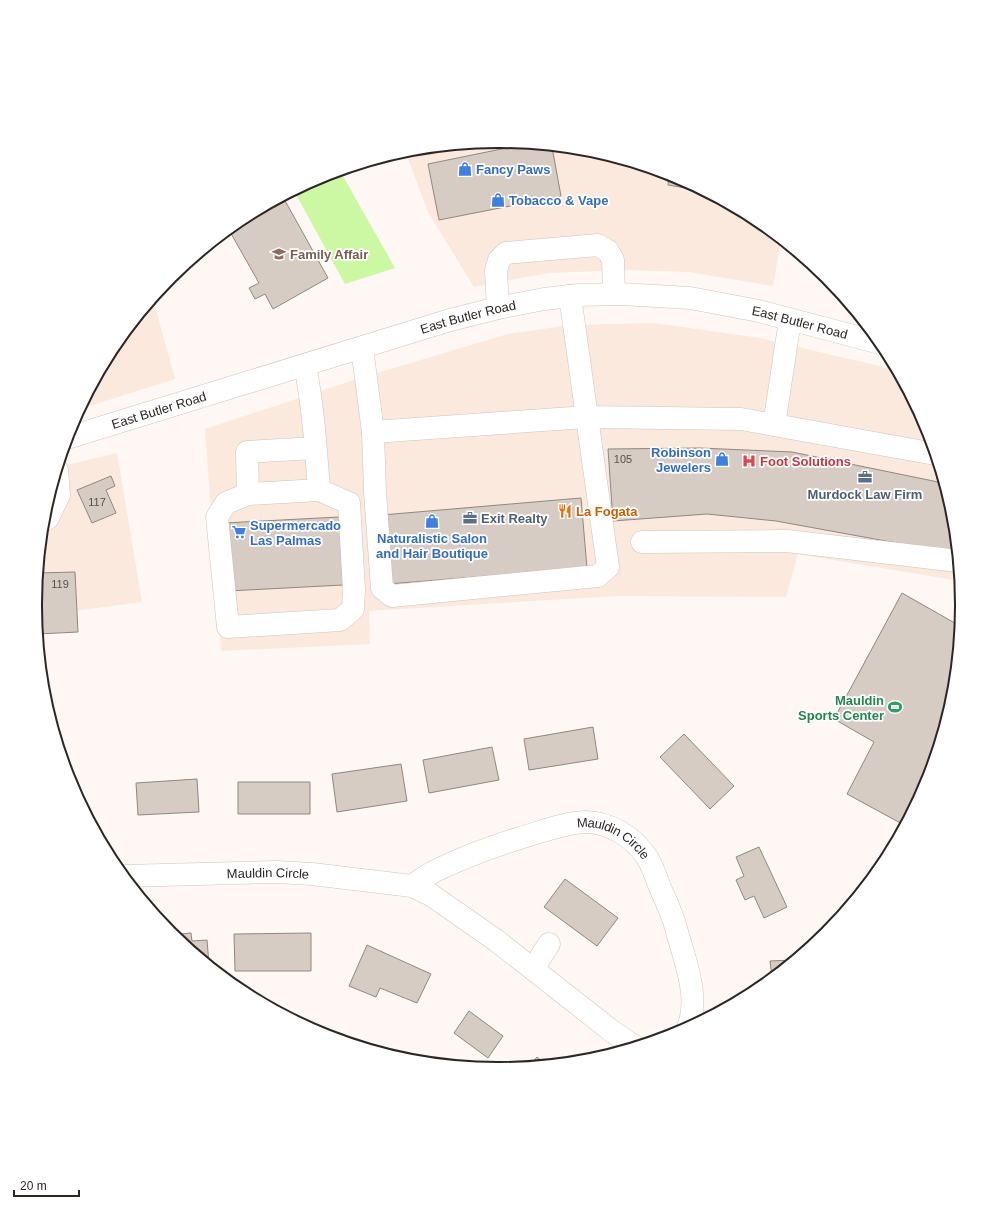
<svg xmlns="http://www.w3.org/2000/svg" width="997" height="1210" font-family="Arial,sans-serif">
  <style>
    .built { fill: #fbe9dd }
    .green { fill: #ccf7a3 }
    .building { fill: #d6ccc4; stroke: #908780 }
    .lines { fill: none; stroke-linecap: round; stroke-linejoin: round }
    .minor-casing { stroke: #cec3bc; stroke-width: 23 }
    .major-casing { stroke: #cec3bc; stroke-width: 23 }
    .minor { stroke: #fff; stroke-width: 22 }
    .major { stroke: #fff; stroke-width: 22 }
    .labels { text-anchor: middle; stroke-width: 3.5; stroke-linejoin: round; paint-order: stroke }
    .number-label { font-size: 11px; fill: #56504d }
    .shop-label { font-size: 13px; font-weight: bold; fill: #366cbe; stroke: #fff; text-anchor: start }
    .education-label { font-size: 13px; font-weight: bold; fill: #785e54; stroke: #fff; text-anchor: start }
    .street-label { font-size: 13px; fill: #2c2725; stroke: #fff }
    .health-label { font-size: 13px; font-weight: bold; fill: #be3a42; stroke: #fff; text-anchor: start }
    .service-label { font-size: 13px; font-weight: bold; fill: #4e5e75; stroke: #fff }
    .food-label { font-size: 13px; font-weight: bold; fill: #c56008; stroke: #fff; text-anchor: start }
    .leisure-label { font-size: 13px; font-weight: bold; fill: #27864d; stroke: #fff; text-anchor: end }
    .rim { fill: none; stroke: #2c2725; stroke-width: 2 }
  </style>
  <rect width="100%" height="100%" fill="#fef7f3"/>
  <path class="built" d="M499,142L589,150L676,177L756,220L781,240L773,286L689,272L628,270L548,273L474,287L428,212L405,151Z
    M153,299L175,379L80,409L113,347Z
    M654,323L760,338L896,370L927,428L953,515L960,581L798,554L786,597L617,596L369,611L370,644L221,651L205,429L360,378L508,334L571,325Z
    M117,453L142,602L36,616L35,605L44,514L58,467Z"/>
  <path class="green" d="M340,171L395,268L345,284L294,191L321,177Z"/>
  <path class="building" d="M526,144L552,147L561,196L439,220L428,164Z
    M669,175L676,177L703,191L668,185Z
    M283,197L328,278L273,309L265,294L255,299L249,288L259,283L229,230L241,219Z
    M700,448L792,452L943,483L953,515L957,554L776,521L707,514L613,521L608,449Z
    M111,476L115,486L106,490L116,513L92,523L77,490Z
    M581,498L587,568L388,584L382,515Z
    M339,517L343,585L228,591L224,523Z
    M75,572L78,632L38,634L35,605L38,573Z
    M902,593L960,626L953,696L927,783L924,788L923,787L904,825L847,794L874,742L834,719Z
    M593,727L598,759L529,770L524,739Z
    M684,734L734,786L710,809L660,757Z
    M492,747L499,780L429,793L423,760Z
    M401,764L407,801L337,812L332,774Z
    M197,779L199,812L138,815L136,783Z
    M238,782H310V814H238Z
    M759,847L787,907L764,918L754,896L745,900L736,880L744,876L736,857Z
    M565,879L618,918L597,946L544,907Z
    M191,933L192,941L207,940L209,964L181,941L180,934Z
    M311,933V971H235L234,934Z
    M367,945L431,974L417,1003L380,988L376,997L349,986Z
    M793,960L772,978L770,961Z
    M469,1011L503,1036L488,1058L454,1033Z
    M537,1057L545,1064L530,1065Z"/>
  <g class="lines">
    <defs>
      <g id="minor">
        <path d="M498,308L496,271L499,260L506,253L598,245L608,251L613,260L614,294"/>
        <path d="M362,348L373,432L375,492L382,588L392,596L598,576L608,567L570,296"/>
        <path d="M305,365C313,407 316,448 319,490L248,494L247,452L315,448"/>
        <path d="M774,425L790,320"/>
        <path d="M373,432L586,417L741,419L935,454"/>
        <path d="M248,494L226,503L217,517L228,627L340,620L353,609L354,590L349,503L319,490"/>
        <path d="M43,521L48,518L59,495L57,470"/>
        <path d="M642,542L787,541L958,561"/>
        <path id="s1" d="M124,876L277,872L312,874L412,886L431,895L497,941L613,1032L634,1046"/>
        <path id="s2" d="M412,886C419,881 427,875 435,871C462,858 491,847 520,838C541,832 563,823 585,822C610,822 634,837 648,859C654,869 657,881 662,892C668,905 674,918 677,932C685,960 700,999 688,1027"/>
        <path d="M533,969L549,944"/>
      </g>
      <g id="major">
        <path id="s3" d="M67,438L450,320L498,308L544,299L579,295L621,294L690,298L759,311L880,343"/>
      </g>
    </defs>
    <use href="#minor" class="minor-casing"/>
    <use href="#major" class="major-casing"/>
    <use href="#minor" class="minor"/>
    <use href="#major" class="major"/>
  </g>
  <defs>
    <symbol id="shop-bare" viewBox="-9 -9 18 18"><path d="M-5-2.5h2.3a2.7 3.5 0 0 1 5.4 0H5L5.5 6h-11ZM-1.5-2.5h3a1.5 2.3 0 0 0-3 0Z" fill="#3f7fe0" stroke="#fff" stroke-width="2.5" paint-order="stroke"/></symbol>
    <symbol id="school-bare" viewBox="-9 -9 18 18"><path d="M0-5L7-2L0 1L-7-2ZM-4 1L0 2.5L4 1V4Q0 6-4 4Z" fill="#8d6e63" stroke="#fff" stroke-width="2.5" paint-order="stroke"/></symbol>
    <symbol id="hospital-bare" viewBox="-9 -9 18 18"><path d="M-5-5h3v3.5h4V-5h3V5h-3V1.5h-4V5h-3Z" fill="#e0444e" stroke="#fff" stroke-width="2.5" paint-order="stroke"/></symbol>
    <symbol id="office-bare" viewBox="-9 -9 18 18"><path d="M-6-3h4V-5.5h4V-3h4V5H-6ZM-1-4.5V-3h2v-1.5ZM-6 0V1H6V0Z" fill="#5c6f8a" stroke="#fff" stroke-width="2.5" paint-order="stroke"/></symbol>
    <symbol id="restaurant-bare" viewBox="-9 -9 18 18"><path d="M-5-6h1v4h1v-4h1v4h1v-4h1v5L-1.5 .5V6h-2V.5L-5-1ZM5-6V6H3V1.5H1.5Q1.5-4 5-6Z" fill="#e8710a" stroke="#fff" stroke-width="2.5" paint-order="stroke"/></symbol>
    <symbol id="supermarket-bare" viewBox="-9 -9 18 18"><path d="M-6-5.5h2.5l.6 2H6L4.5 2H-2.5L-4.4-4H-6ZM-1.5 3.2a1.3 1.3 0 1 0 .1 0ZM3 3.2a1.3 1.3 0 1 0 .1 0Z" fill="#3f7fe0" stroke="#fff" stroke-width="2.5" paint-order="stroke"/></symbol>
    <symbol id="stadium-bare" viewBox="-9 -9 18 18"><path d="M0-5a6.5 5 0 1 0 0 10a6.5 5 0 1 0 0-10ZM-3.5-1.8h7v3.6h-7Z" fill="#2e9e5b" stroke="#fff" stroke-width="2.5" paint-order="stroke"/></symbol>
  </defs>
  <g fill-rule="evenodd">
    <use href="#shop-bare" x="455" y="159" width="20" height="20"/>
    <use href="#shop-bare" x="488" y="190" width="20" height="20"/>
    <use href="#school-bare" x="269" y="244" width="20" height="20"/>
    <use href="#shop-bare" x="712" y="449" width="20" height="20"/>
    <use href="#hospital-bare" x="739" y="451" width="20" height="20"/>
    <use href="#office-bare" x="855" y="467" width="20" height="20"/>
    <use href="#restaurant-bare" x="555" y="501" width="20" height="20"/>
    <use href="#office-bare" x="460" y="508" width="20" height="20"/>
    <use href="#shop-bare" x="422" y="511" width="20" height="20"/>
    <use href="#supermarket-bare" x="229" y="522" width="20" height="20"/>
    <use href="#stadium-bare" x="885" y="697" width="20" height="20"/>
  </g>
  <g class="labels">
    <g class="number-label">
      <text x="623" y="463">105</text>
      <text x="97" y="506">117</text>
      <text x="60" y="588">119</text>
    </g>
    <g class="shop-label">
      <text x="476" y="174">Fancy Paws</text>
      <text x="509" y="205">Tobacco &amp; Vape</text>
      <text x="711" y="457" text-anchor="end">Robinson<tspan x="711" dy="15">Jewelers</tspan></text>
      <text x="250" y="530">Supermercado<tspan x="250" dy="15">Las Palmas</tspan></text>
      <text x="432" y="543" text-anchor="middle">Naturalistic Salon<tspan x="432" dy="15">and Hair Boutique</tspan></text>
    </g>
    <g class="education-label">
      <text x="290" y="259">Family Affair</text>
    </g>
    <g class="street-label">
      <text dy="5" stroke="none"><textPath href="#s3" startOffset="419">East Butler Road</textPath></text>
      <text dy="5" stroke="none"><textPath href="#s3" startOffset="756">East Butler Road</textPath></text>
      <text dy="5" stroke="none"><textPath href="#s3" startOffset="96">East Butler Road</textPath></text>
      <text dy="5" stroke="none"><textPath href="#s2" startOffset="219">Mauldin Circle</textPath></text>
      <text dy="5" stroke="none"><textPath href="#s1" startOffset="144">Mauldin Circle</textPath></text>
    </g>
    <g class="health-label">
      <text x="760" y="466">Foot Solutions</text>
    </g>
    <g class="service-label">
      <text x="865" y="499">Murdock Law Firm</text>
      <text x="481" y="523" text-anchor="start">Exit Realty</text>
    </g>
    <g class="food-label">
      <text x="576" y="516">La Fogata</text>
    </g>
    <g class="leisure-label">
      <text x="884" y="705">Mauldin<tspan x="884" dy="15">Sports Center</tspan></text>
    </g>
  </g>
  <path d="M0 0H997V1210H0ZM498 148H499A456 456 0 0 1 955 604V606A456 456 0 0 1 499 1062H498A456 456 0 0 1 42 606V604A456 456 0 0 1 498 148Z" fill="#fff" fill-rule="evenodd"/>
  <path class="rim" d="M498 148H499A456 456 0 0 1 955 604V606A456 456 0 0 1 499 1062H498A456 456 0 0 1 42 606V604A456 456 0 0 1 498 148Z"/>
  <path d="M14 1190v6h65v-6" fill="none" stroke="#2c2725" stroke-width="2"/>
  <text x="20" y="1190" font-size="12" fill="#2c2725" stroke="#ffffff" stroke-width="3" paint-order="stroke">20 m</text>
</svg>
